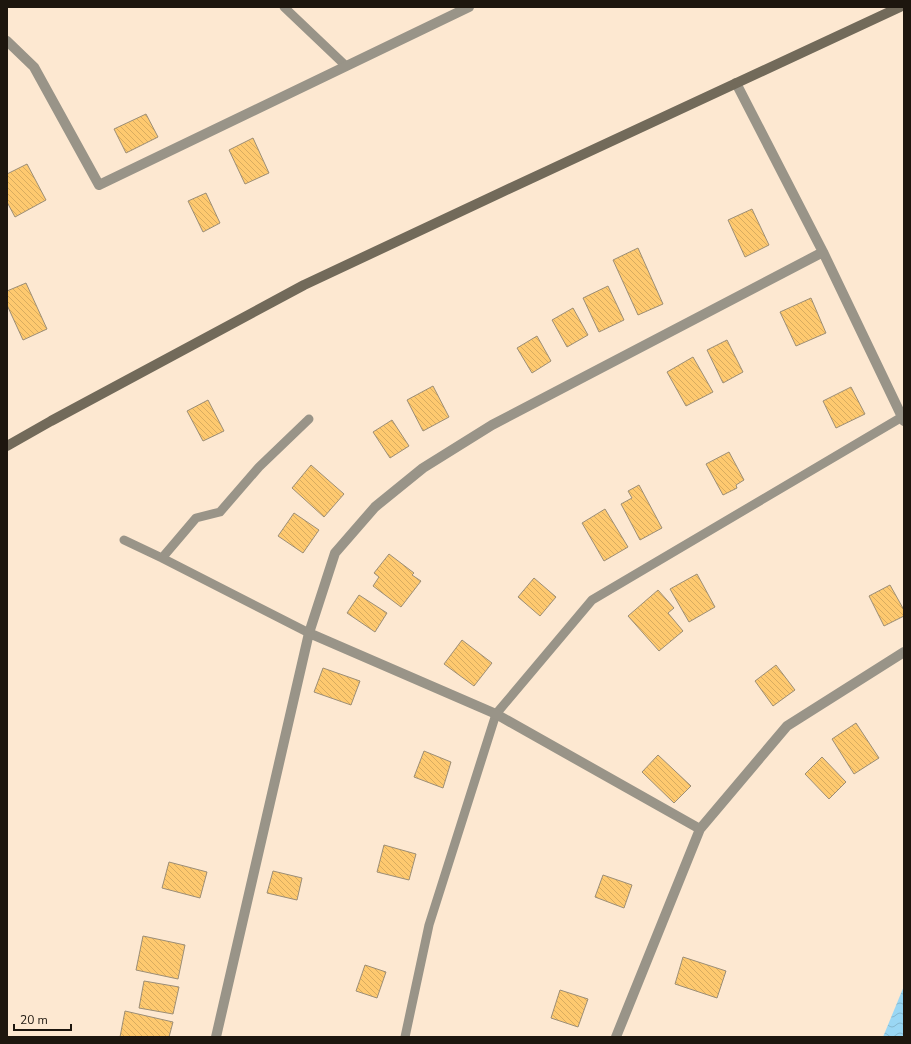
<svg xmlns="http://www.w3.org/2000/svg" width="911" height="1044" font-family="'Nunito Sans',sans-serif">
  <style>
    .water { fill: url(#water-waves) }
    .building { fill: url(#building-back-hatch); stroke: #9c8e76 }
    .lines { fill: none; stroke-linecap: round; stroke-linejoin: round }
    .service { stroke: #999488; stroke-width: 9 }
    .minor { stroke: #999488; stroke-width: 10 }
    .secondary { stroke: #726a5a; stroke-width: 10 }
  </style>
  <defs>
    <pattern id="water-waves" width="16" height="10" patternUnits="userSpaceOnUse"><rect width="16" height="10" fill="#9ad7f4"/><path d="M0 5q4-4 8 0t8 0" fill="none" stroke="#84b8d0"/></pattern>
    <pattern id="building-back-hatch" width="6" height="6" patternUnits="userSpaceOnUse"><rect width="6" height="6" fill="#fec96f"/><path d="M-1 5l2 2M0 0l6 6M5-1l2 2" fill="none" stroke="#d9ac5f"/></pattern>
  </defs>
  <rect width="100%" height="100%" fill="#fde8d1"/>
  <path class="water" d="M904,986V1037H883Z"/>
  <path class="building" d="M146,114L158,137L126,153L114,129Z
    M253,138L269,173L245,184L229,150Z
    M27,164L46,200L15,217L7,202V174Z
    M206,193L220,223L203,232L188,201Z
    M752,209L769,245L745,257L728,220Z
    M638,248L663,304L638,315L613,260Z
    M26,283L47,329L23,340L7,305V291Z
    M608,286L624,320L599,332L583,298Z
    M811,298L826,333L796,346L780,312Z
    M573,308L588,335L567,347L552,320Z
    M537,336L551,361L532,373L517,348Z
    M727,340L743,372L723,383L707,350Z
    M693,357L713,392L686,406L667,372Z
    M433,386L449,417L423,431L407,400Z
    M851,387L865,414L836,428L823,401Z
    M208,400L224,431L203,441L187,411Z
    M392,420L409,446L390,458L373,432Z
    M729,452L744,480L736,485L737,488L723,495L706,464Z
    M311,465L344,494L324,517L292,488Z
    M639,485L662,528L640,540L621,504L632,498L628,491Z
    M605,509L628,547L604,561L582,523Z
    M294,513L319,530L303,553L278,536Z
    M389,554L414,573L412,575L421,581L401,607L373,586L379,577L374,573Z
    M697,574L715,607L689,622L670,589Z
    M534,578L556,597L540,616L518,597Z
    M890,585L904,610V616L884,626L869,596Z
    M658,590L674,608L668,613L683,631L659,651L628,616Z
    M359,595L387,613L375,632L347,613Z
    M462,640L492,663L474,686L444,664Z
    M776,665L795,690L773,706L755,681Z
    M323,668L360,681L351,705L314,692Z
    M856,723L879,758L854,774L832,739Z
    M424,751L451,762L443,788L414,777Z
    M658,755L691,786L674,803L642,772Z
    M822,757L846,782L829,799L805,774Z
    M384,845L416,854L409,880L377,872Z
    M169,862L207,872L200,898L162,888Z
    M273,871L302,878L297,900L267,893Z
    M603,875L632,885L624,908L595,897Z
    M143,936L185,945L178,979L136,970Z
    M683,957L726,971L717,998L675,984Z
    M365,965L386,972L377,998L356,991Z
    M144,981L179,987L173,1014L139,1008Z
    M560,990L588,999L578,1027L551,1018Z
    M125,1011L173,1022L169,1037H120Z"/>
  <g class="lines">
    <path class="service" d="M284,7L346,66
      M124,540L162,558
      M309,633L162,558L196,518L220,512L259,467L309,419
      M405,1037L429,925L496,714L592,600L902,417"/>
    <path class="minor" d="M7,41L34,67L99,185L469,7
      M736,83L823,252L904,421
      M309,633L496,714L700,829
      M216,1037L309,633L335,553L375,507L423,468L492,425L823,252
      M616,1037L700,829L787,726L904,652"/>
    <path class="secondary" d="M7,446L51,421L304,285L500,193L900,7"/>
  </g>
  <rect width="911" height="1044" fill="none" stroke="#1d160e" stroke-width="16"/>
  <path d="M14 1024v6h57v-6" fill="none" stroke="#1d160e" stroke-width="2"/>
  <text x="20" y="1024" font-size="12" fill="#1d160e" stroke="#fde8d1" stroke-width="3" paint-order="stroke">20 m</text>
</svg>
